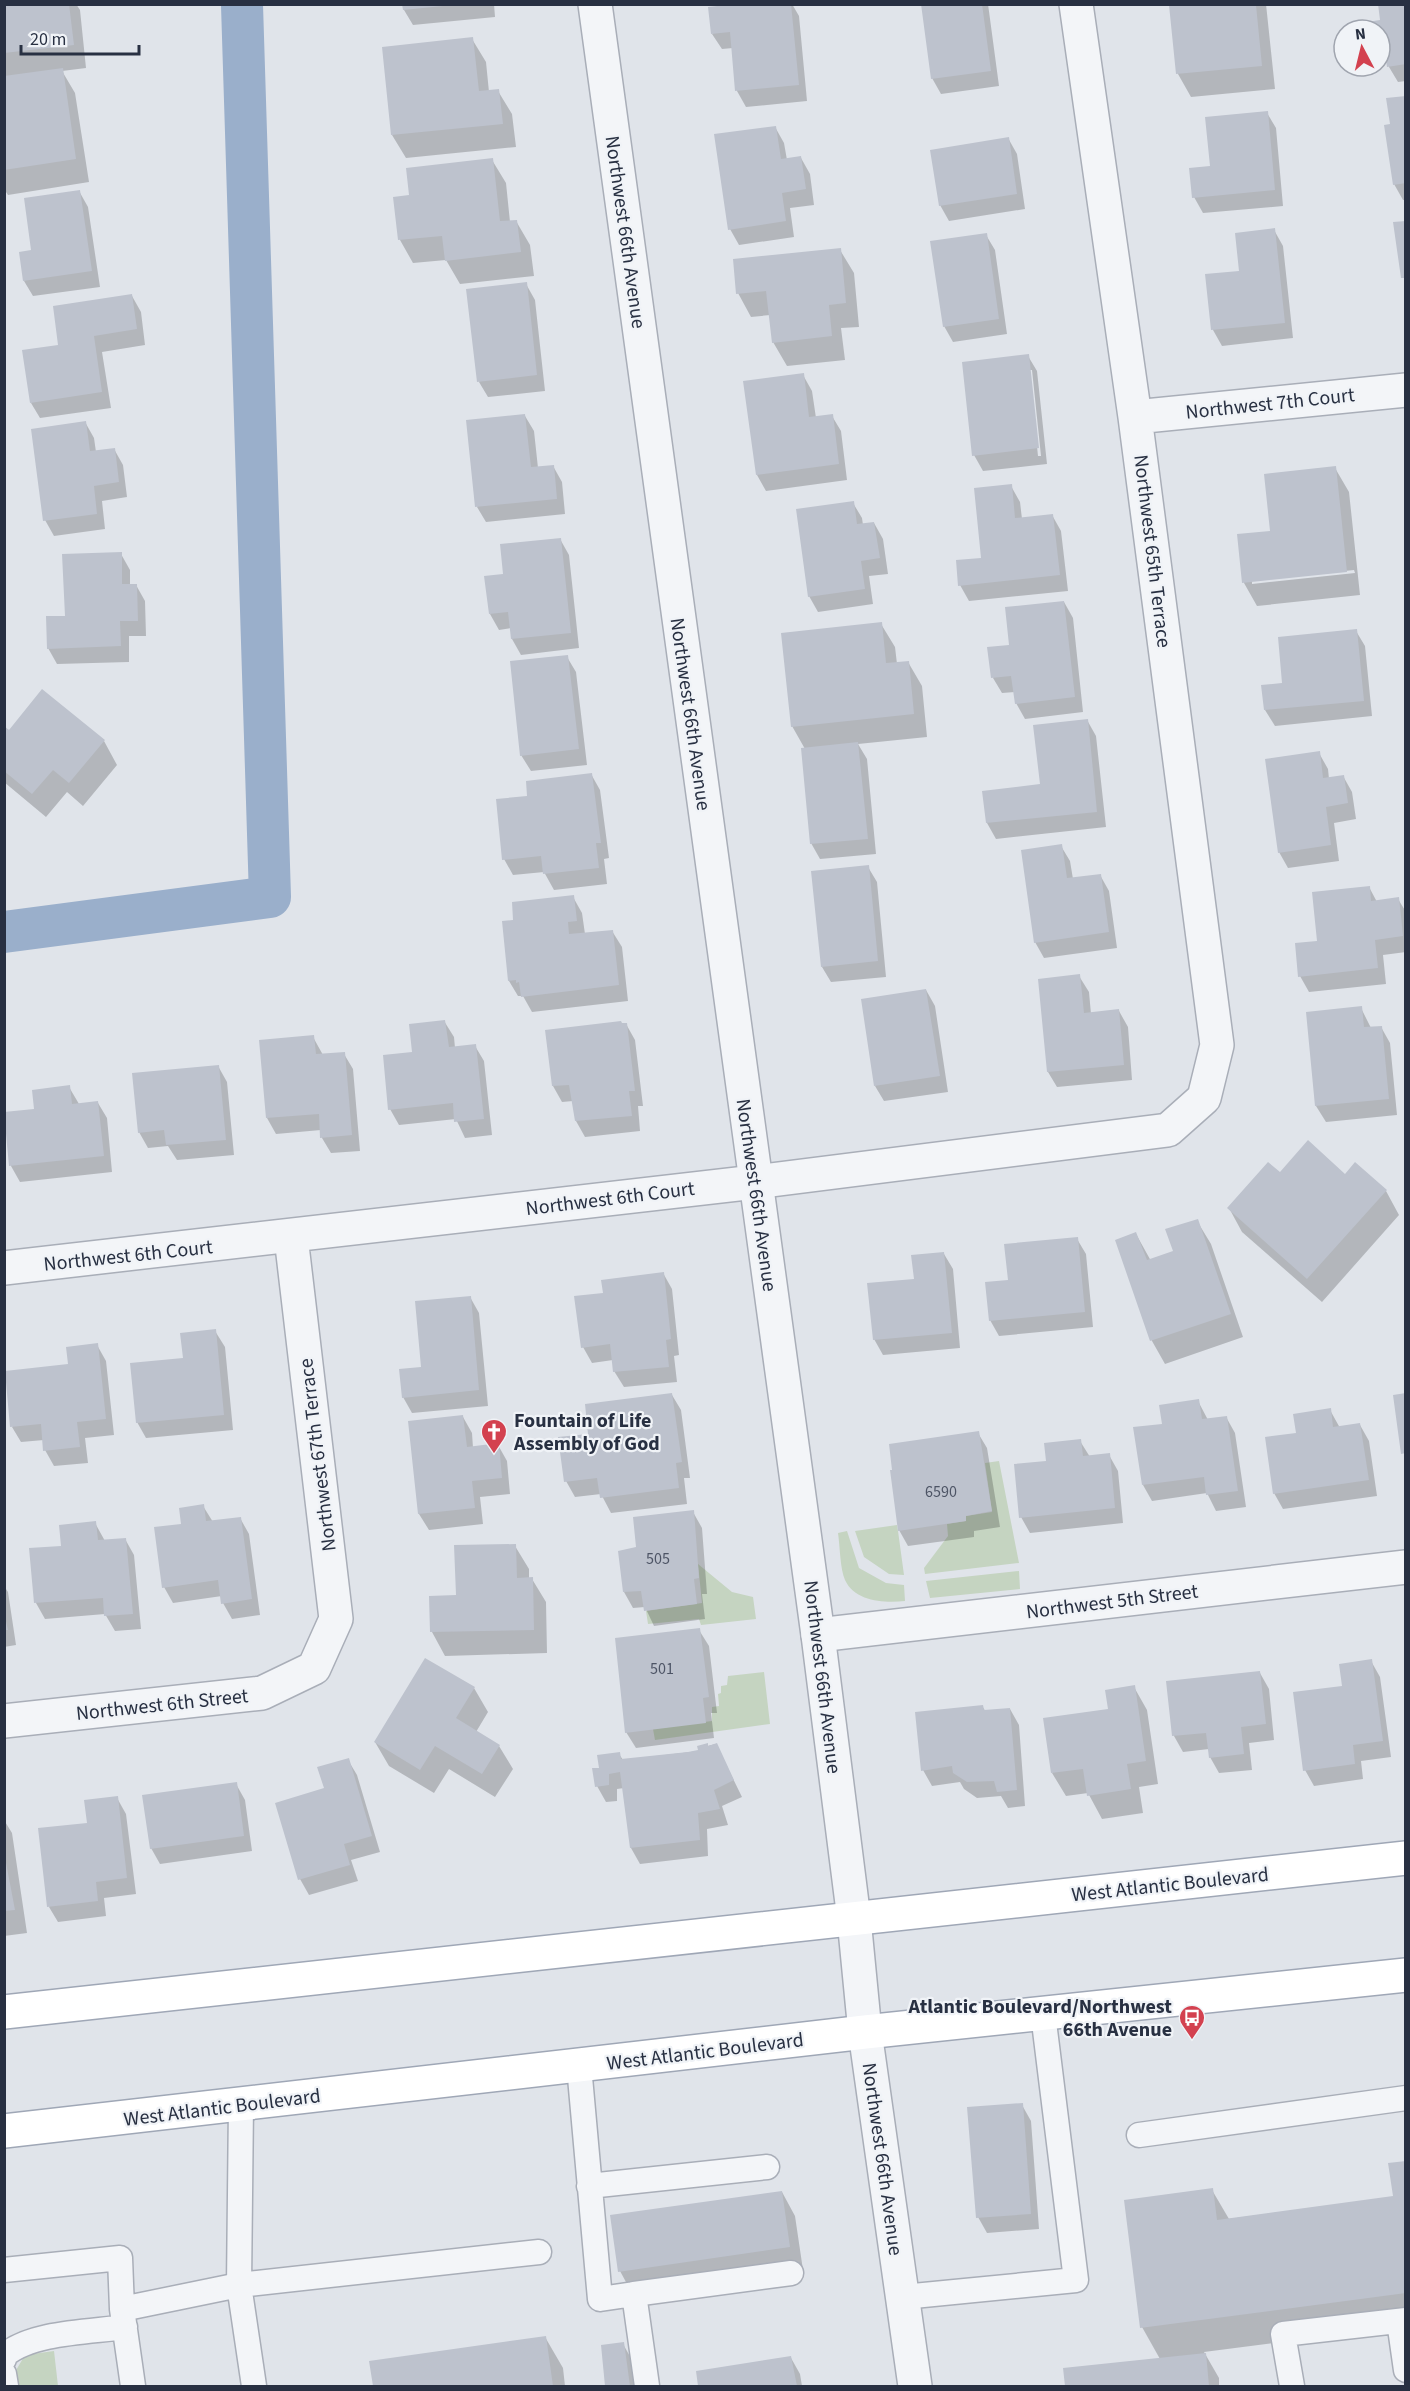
<svg xmlns="http://www.w3.org/2000/svg" width="1410" height="2391" font-family="'Source Sans 3',sans-serif">
  <style>
    .green { fill: #c5d4c1 }
    .shadow { fill: #0003; fill-rule: evenodd }
    .lines { fill: none; stroke-linecap: round; stroke-linejoin: round }
    .canal { stroke: #9aafcb; stroke-width: 42 }
    .building { fill: #bdc2cd }
    .service-casing { stroke: #a9aeb8; stroke-width: 27 }
    .minor-casing { stroke: #a9aeb8; stroke-width: 36 }
    .tertiary-casing { stroke: #a9aeb8; stroke-width: 36 }
    .primary-casing { stroke: #9fa7b6; stroke-width: 36 }
    .service { stroke: #f3f5f8; stroke-width: 24 }
    .minor { stroke: #f3f5f8; stroke-width: 33 }
    .tertiary { stroke: #f3f5f8; stroke-width: 33 }
    .primary { stroke: #fff; stroke-width: 33 }
    .labels { text-anchor: middle; stroke-width: 4.5; stroke-linejoin: round; paint-order: stroke }
    .number-label { font-size: 16px; fill: #4d5465 }
    .street-label { font-size: 20px; fill: #283042; stroke: #f0f3f7 }
    .poi-label { font-size: 20px; font-weight: bold; fill: #283042; stroke: #f0f3f7; text-anchor: start }
  </style>
  <rect width="100%" height="100%" fill="#e0e4ea"/>
  <path class="green" d="M999,1461L1019,1563L925,1574L924,1568L948,1536L947,1524L966,1521V1516L992,1512L985,1463Z
    M897,1525L898,1531L904,1575L889,1574L864,1557L855,1531Z
    M847,1531L859,1568L886,1583L904,1585L905,1601C885,1603 855,1602 845,1580C840,1569 840,1546 838,1533Z
    M698,1564L732,1592L753,1597L756,1619L701,1625L699,1619L648,1624L646,1611L702,1603Z
    M1019,1571L1020,1589L930,1598L926,1581Z
    M764,1672L770,1724L655,1740L653,1729L712,1721V1707L719,1706L718,1694L721,1693V1686L727,1685L728,1676Z
    M54,2351L58,2386H17L15,2372L25,2355Z"/>
  <path class="shadow" d="M4,4H76L80,10L86,68L62,71L75,93L89,182L8,195L4,189Z
    M404,4H494L495,17L413,25L404,10Z
    M750,4H792L799,16L807,101L746,107L737,91L733,48L722,49L712,34Z
    M923,4H988L999,86L941,94L932,78Z
    M1171,4H1266L1275,89L1191,97L1178,74Z
    M1406,4V81L1398,82L1389,67L1386,49L1380,50V30H1370Z
    M472,39L486,62L489,92L498,91L512,114L516,147L406,158L392,135Z
    M1406,97V200H1403L1394,184L1392,125Z
    M1267,113L1276,128L1283,206L1203,213L1194,197L1211,167Z
    M775,127L784,143L787,160L801,158L810,174L814,205L790,208L794,237L739,245L730,229Z
    M1008,138L1017,154L1025,209L949,221L940,205Z
    M492,160L506,183L510,222L516,221L530,245L534,276L460,284L446,260L413,263L400,240L394,198L410,197Z
    M79,191L88,207L100,287L33,296L24,281L33,251Z
    M1274,230L1283,246L1293,338L1222,346L1213,330L1207,275L1240,272Z
    M986,235L995,250L1007,334L953,342L944,326Z
    M840,250L854,273L859,327L841,328L845,360L787,366L773,342L770,315L751,317L738,293Z
    M526,284L535,300L545,391L488,397L479,382Z
    M132,296L141,312L145,345L102,352L111,408L40,418L31,403L60,346Z
    M1028,356L1037,371L1047,464L983,471L974,455ZM1029,370H1032L1041,456H1038Z
    M803,375L812,391L816,418L832,416L841,431L847,480L766,491L757,475Z
    M525,416L534,431L538,468L553,466L562,482L565,514L486,522L477,507Z
    M85,422L94,438L96,452L114,449L123,465L127,497L102,501L105,529L54,536L45,520Z
    M1335,468L1349,492L1360,595L1257,606L1244,583L1239,536L1272,532ZM1354,570L1355,573L1252,584V581Z
    M1011,486L1020,502L1022,519L1052,515L1061,531L1068,591L969,601L960,585L983,559Z
    M853,503L862,518L863,525L874,523L883,539L888,574L869,576L873,604L818,612L809,596Z
    M560,539L569,555L579,648L521,655L512,639L511,628L499,630L490,614L505,575Z
    M121,554L130,570V585H136L145,601L146,636H129V662L57,664L48,648L66,617Z
    M1064,602L1073,618L1083,712L1025,719L1016,703L1015,692L1002,693L993,678L1010,646Z
    M881,624L895,647L897,664L908,662L922,686L927,737L858,744L867,759L876,854L820,859L811,843L805,749L792,726Z
    M1356,631L1365,646L1372,716L1275,726L1265,710L1284,684Z
    M567,657L576,672L587,765L531,771L521,755Z
    M1087,720L1096,736L1106,827L996,839L987,823L984,792L1041,786Z
    M4,728L9,732L104,741L117,765L83,806L67,792L46,817L4,782Z
    M1319,753L1328,769L1329,779L1343,776L1352,792L1356,819L1334,823L1339,861L1288,868L1279,852Z
    M591,774L600,790L609,858L604,859L607,884L554,890L544,872L513,875L504,859L529,797Z
    M1061,846L1070,861L1073,879L1100,875L1109,891L1117,948L1044,958L1035,942Z
    M868,867L877,882L886,977L831,982L822,967Z
    M1369,887L1377,902L1398,899L1406,912V952L1383,955L1386,984L1309,992L1300,976L1319,943Z
    M573,897L582,913L585,934L612,931L622,947L628,1001L532,1012L523,996H518L509,981L515,921Z
    M1079,976L1089,992L1091,1014L1119,1011L1128,1027L1132,1080L1057,1087L1048,1072Z
    M926,990L935,1006L948,1092L884,1101L875,1086Z
    M1361,1008L1371,1028L1381,1027L1390,1043L1397,1115L1326,1122L1316,1106Z
    M444,1021L454,1037L455,1048L475,1046L484,1061L492,1135L465,1138L456,1119L399,1125L390,1109L414,1053Z
    M626,1024L635,1040L643,1106H638L640,1131L585,1137L576,1121L573,1101L562,1102L553,1086L546,1032Z
    M313,1037L323,1055L344,1054L353,1069L360,1151L331,1153L322,1138L321,1130L276,1134L267,1118Z
    M218,1066L227,1082L234,1155L177,1160L168,1146L148,1148L139,1132Z
    M69,1087L79,1104L98,1103L107,1118L112,1172L20,1182L11,1166L6,1114L36,1111Z
    M1280,1174L1386,1191L1399,1215L1322,1302L1242,1232L1229,1208Z
    M1197,1221L1211,1244L1243,1337L1165,1364L1152,1341L1117,1241L1136,1234L1151,1261L1175,1252Z
    M1077,1239L1086,1254L1093,1327L999,1336L990,1320Z
    M944,1254L953,1269L960,1348L883,1355L874,1339L915,1280Z
    M663,1273L672,1289L679,1355L674,1356L677,1382L624,1387L614,1371L613,1360L592,1363L583,1347L605,1294Z
    M470,1297L479,1313L488,1406L412,1413L403,1397Z
    M215,1331L225,1347L233,1430L146,1438L137,1422L184,1359Z
    M97,1345L106,1361L114,1435L85,1438L88,1463L54,1466L45,1450L44,1440L21,1442L12,1427L70,1366Z
    M672,1395L681,1410L690,1478H684L687,1504L611,1513L601,1494L575,1497L566,1481L590,1435Z
    M1198,1401L1208,1420L1226,1417L1235,1433L1246,1507L1216,1511L1207,1493L1152,1501L1143,1485L1163,1425Z
    M1330,1410L1340,1428L1360,1425L1369,1441L1377,1496L1283,1509L1274,1493L1297,1434Z
    M463,1417L472,1433L473,1448L498,1445L507,1461L510,1494L480,1497L483,1524L429,1530L419,1514L409,1423Z
    M978,1433L987,1448L1000,1527L974,1531V1537L908,1546L899,1530Z
    M1080,1441L1090,1457L1109,1455L1118,1471L1123,1523L1030,1533L1021,1517L1048,1462Z
    M203,1506L213,1522L240,1518L249,1534L260,1615L232,1619L223,1603L222,1596L173,1603L164,1587L183,1525Z
    M693,1512L702,1528L707,1594H702L705,1619L654,1626L645,1607L633,1608L624,1592L637,1549Z
    M95,1523L105,1541L125,1539L134,1555L141,1629L115,1631L105,1614L45,1619L36,1603L31,1550L62,1547Z
    M515,1546L529,1569V1579H532L546,1602L547,1653L445,1656L432,1632L431,1597H457Z
    M4,1586L8,1592L16,1645L4,1647Z
    M699,1630L709,1646L717,1713H711L714,1738L636,1748L626,1732Z
    M1371,1661L1380,1677L1391,1757L1361,1761L1363,1779L1314,1786L1305,1770L1344,1687Z
    M1260,1673L1269,1689L1274,1740L1249,1743L1252,1770L1219,1773L1210,1757L1209,1749L1183,1752L1174,1736L1168,1682Z
    M1134,1687L1147,1710L1158,1784L1139,1787L1143,1813L1102,1819L1088,1793L1066,1796L1052,1773L1109,1710Z
    M474,1688L488,1712L476,1732L499,1746L513,1769L495,1797L449,1769L434,1793L389,1766L375,1742Z
    M982,1706L986,1712L1010,1709L1019,1725L1025,1806L1008,1808L1001,1796L977,1798L964,1789L960,1782L932,1786L923,1770Z
    M716,1744L742,1797L722,1806L728,1825L707,1829L708,1856L640,1864L631,1848L624,1788L617,1789V1801L606,1802L597,1786L600,1769L619,1754L623,1760L699,1751V1748Z
    M348,1760L357,1775L380,1852L351,1860L358,1881L309,1895L300,1879L325,1789Z
    M236,1784L245,1800L252,1851L160,1864L151,1848Z
    M117,1798L126,1814L136,1894L104,1898L106,1916L58,1922L49,1907L89,1824Z
    M4,1820L12,1833L27,1933L4,1936Z
    M1022,2105L1031,2121L1039,2229L987,2233L978,2217Z
    M1406,2163V2326L1204,2352L1219,2378V2386H1067L1065,2369L1160,2359L1142,2327L1212,2190L1229,2219L1394,2197Z
    M782,2192L795,2216L803,2270L633,2295L620,2271Z
    M545,2337L563,2368L565,2386H374L371,2362Z
    M623,2344L632,2360L636,2386H607L602,2346Z
    M791,2358L800,2374L802,2386H699L697,2372Z"/>
  <g class="lines">
    <path class="canal" d="M4,932L270,897L242,5"/>
  </g>
  <path class="building" d="M4,4H69L74,45L4,53Z
    M402,4H443V6L403,10Z
    M735,4H791L799,85L735,91L730,32L711,34L708,7Z
    M921,4H982L991,71L931,79Z
    M1378,4H1406V64L1387,67L1382,33H1380V30H1369L1367,22L1380,20Z
    M1169,5H1256L1262,66L1176,74Z
    M473,37L479,91L499,89L503,124L391,135L382,47Z
    M63,68L76,159L4,170V76Z
    M1406,96V183L1393,185L1384,125L1390,124L1386,98Z
    M1268,111L1275,190L1192,198L1189,168L1210,166L1205,117Z
    M776,126L781,159L801,156L806,189L782,193L786,221L728,230L714,134Z
    M1009,137L1017,194L939,206L930,150Z
    M493,158L500,221L517,220L521,252L445,261L442,236L398,240L393,197L409,195L406,168Z
    M80,190L92,271L23,281L19,252L31,250L24,198Z
    M1406,221V278H1401L1393,222Z
    M1275,228L1285,323L1211,330L1205,274L1239,271L1235,233Z
    M987,233L999,319L943,327L930,241Z
    M841,248L846,303L829,305L832,336L772,343L766,291L736,294L733,259Z
    M527,282L537,375L477,382L466,289Z
    M132,294L137,329L94,336L102,392L30,403L22,350L58,345L53,306Z
    M1029,354L1039,448L972,456L962,362Z
    M804,373L809,417L833,414L839,464L756,475L743,381Z
    M525,414L531,467L554,465L557,499L475,507L466,420Z
    M86,421L90,451L115,448L119,482L94,486L97,514L43,521L31,429Z
    M1336,466L1347,572L1242,583L1237,534L1270,531L1264,474Z
    M1012,484L1015,518L1053,514L1060,575L958,586L956,560L981,558L974,488Z
    M854,501L857,524L874,522L880,558L861,561L865,589L808,597L796,509Z
    M561,538L571,633L511,639L508,612L489,614L484,576L503,574L500,544Z
    M122,552V584H137L138,621H120L121,646L47,649L46,616H65L62,554Z
    M1064,601L1075,697L1015,704L1011,676L991,678L987,647L1009,645L1005,607Z
    M882,622L886,663L909,661L914,714L791,727L781,633Z
    M1357,629L1364,701L1264,710L1261,685L1282,683L1278,637Z
    M568,655L579,749L520,756L510,661Z
    M42,689L105,740L69,783L53,770L32,794L4,771V726L9,730Z
    M1088,719L1097,812L986,823L982,791L1040,784L1033,725Z
    M858,742L868,839L810,844L801,748Z
    M1320,751L1323,778L1344,775L1348,803L1326,807L1331,845L1278,853L1265,759Z
    M592,773L601,843H596L599,868L543,874L541,856L502,860L496,799L527,796L526,781Z
    M1062,844L1067,878L1101,874L1109,932L1034,943L1021,850Z
    M869,865L878,961L821,967L811,871Z
    M1370,886L1371,901L1399,897L1403,936L1375,940L1378,968L1298,977L1295,943L1317,941L1312,892Z
    M574,895L577,921L568,922L569,934L613,930L619,985L521,997L519,982L516,983V980L508,981L502,921L513,920L512,902Z
    M1080,974L1084,1013L1119,1009L1124,1065L1047,1072L1038,979Z
    M926,989L940,1076L874,1086L861,999Z
    M1362,1006L1364,1027L1382,1026L1389,1099L1315,1106L1306,1012Z
    M445,1020L449,1047L476,1044L484,1119L454,1122L453,1103L388,1110L383,1055L412,1052L409,1024Z
    M621,1021L622,1023H627L635,1091H629L632,1116L575,1121L569,1085L552,1086L545,1030Z
    M314,1035L316,1054L345,1052L352,1135L320,1138L319,1114L266,1118L259,1040Z
    M219,1065L226,1140L166,1145L164,1130L138,1133L132,1073Z
    M70,1085L72,1104L98,1101L104,1156L9,1166L4,1112L34,1109L32,1090Z
    M1308,1140L1345,1174L1355,1162L1387,1190L1307,1279L1227,1208L1268,1162L1280,1172Z
    M1198,1219L1231,1314L1150,1341L1115,1240L1136,1232L1147,1260L1173,1251L1165,1229Z
    M1078,1237L1085,1312L989,1321L985,1282L1008,1280L1004,1244Z
    M944,1252L952,1333L873,1340L867,1283L914,1279L911,1255Z
    M664,1272L671,1339L666,1340L669,1367L613,1372L610,1344L581,1348L574,1296L603,1293L601,1280Z
    M471,1296L479,1390L402,1398L399,1369L421,1367L415,1301Z
    M216,1329L224,1415L136,1423L130,1363L183,1358L180,1333Z
    M98,1343L106,1419L77,1422L80,1447L43,1451L41,1424L10,1427L5,1371L68,1364L66,1347Z
    M672,1393L682,1462L676,1463L679,1488L600,1498L597,1478L564,1482L558,1437L588,1434L585,1404Z
    M1406,1393V1453L1401,1454L1393,1395Z
    M1199,1399L1202,1419L1227,1416L1238,1491L1206,1495L1204,1477L1142,1485L1133,1427L1162,1424L1159,1405Z
    M1331,1408L1333,1427L1360,1423L1369,1480L1273,1494L1265,1437L1296,1433L1293,1414Z
    M463,1415L467,1447L499,1443L502,1478L472,1481L475,1508L418,1514L408,1421Z
    M979,1431L992,1511L966,1516V1521L898,1531L890,1470H892L889,1444Z
    M1081,1439L1083,1456L1110,1453L1115,1508L1019,1518L1014,1464L1046,1461L1044,1443Z
    M204,1504L206,1521L241,1517L252,1599L221,1604L218,1580L162,1588L154,1527L181,1524L179,1508Z
    M694,1510L699,1578L694,1579L697,1604L644,1611L641,1591L623,1592L618,1551L636,1547L633,1517Z
    M96,1521L98,1540L126,1538L133,1614L104,1616L103,1598L34,1603L29,1548L61,1546L59,1525Z
    M516,1544L517,1578L533,1577L534,1630L430,1632L429,1596L456,1595L454,1545Z
    M4,1613L8,1630H4Z
    M700,1628L709,1697L703,1698L706,1723L625,1733L615,1638Z
    M425,1658L475,1687L456,1718L500,1745L482,1774L435,1746L420,1770L374,1742Z
    M1372,1659L1383,1741L1353,1745L1355,1764L1303,1771L1293,1692L1342,1686L1339,1664Z
    M1260,1671L1266,1724L1241,1727L1244,1754L1209,1758L1206,1733L1172,1736L1166,1681Z
    M1135,1685L1146,1761L1127,1764L1131,1789L1087,1796L1083,1769L1051,1773L1043,1718L1108,1709L1105,1690Z
    M983,1705L984,1710L1010,1708L1017,1790L997,1792L994,1781L967,1782L953,1773L952,1766L921,1771L915,1712Z
    M708,1743V1746L717,1743L734,1780L714,1790L720,1809L698,1813L700,1840L630,1848L620,1772L609,1774V1785L595,1787L592,1768H599L597,1755L620,1752L621,1759L688,1752L698,1750L697,1746Z
    M349,1758L372,1836L344,1844L350,1865L298,1880L275,1803L324,1788L317,1767Z
    M237,1782L244,1836L150,1849L142,1795Z
    M118,1796L127,1878L96,1882L98,1901L47,1907L38,1828L87,1823L84,1800Z
    M4,1852L15,1910L4,1911Z
    M1023,2103L1031,2214L976,2218L967,2107Z
    M1406,2161V2293L1140,2328L1124,2200L1213,2188L1217,2220L1393,2196L1388,2163Z
    M782,2191L790,2247L618,2272L610,2215Z
    M546,2336L553,2386H373L369,2361Z
    M624,2342L630,2386H605L601,2345Z
    M1206,2353L1209,2386H1065L1063,2368Z
    M791,2356L797,2386H698L696,2371Z"/>
  <g class="lines">
    <defs>
      <path id="service" d="M579,2066L600,2299L634,2294
        M1139,2135L1406,2098
        M589,2186L767,2167
        M4,2270L120,2258L122,2309L133,2386
        M903,2297L1076,2280L1043,2014
        M122,2309L239,2285L241,2104
        M1399,2321L1406,2370
        M4,2359L5,2355C32,2332 90,2332 125,2327
        M4,2374L6,2386
        M254,2386L239,2285L539,2252
        M647,2386L634,2294L791,2273
        M1292,2386L1283,2334L1406,2320"/>
      <path id="minor" d="M1135,417L1406,390
        M4,1268L755,1182L1168,1130L1204,1098L1217,1045L1135,417L1076,4
        M818,1635L1406,1567
        M4,1721L262,1693L314,1668L336,1619L291,1237
        M865,2032L915,2386"/>
      <path id="tertiary" d="M595,4L818,1635L854,1919L865,2032"/>
      <path id="primary" d="M4,2012L1406,1858
        M4,2131L865,2032L1406,1975"/>
    </defs>
    <use href="#service" class="service-casing"/>
    <use href="#minor" class="minor-casing"/>
    <use href="#tertiary" class="tertiary-casing"/>
    <use href="#primary" class="primary-casing"/>
    <use href="#service" class="service"/>
    <use href="#minor" class="minor"/>
    <use href="#tertiary" class="tertiary"/>
    <use href="#primary" class="primary"/>
  </g>
  <defs>
    <symbol id="church-pin" viewBox="-11 -11 22 30"><path d="M0 17L-7.5 6A9.5 9.5 0 1 1 7.5 6Z" fill="#d3414f" stroke="#f0f3f7"/><path d="M-1.2-6h2.4v3.5h3.3v2.4h-3.3V6h-2.4V-.1h-3.3v-2.4h3.3Z" fill="#fff"/></symbol>
    <symbol id="bus-pin" viewBox="-11 -11 22 30"><path d="M0 17L-7.5 6A9.5 9.5 0 1 1 7.5 6Z" fill="#d3414f" stroke="#f0f3f7"/><path d="M-5-6H5V4H4V6H2V4H-2V6H-4V4H-5ZM-3.5-4V0h7V-4ZM-3.5 1.2v1.5H-2V1.2ZM2 1.2v1.5H3.5V1.2Z" fill="#fff"/></symbol>
  </defs>
  <g fill-rule="evenodd">
    <use href="#church-pin" x="479" y="1417" width="30" height="40"/>
    <use href="#bus-pin" x="1177" y="2003" width="30" height="40"/>
  </g>
  <g class="labels">
    <g class="number-label">
      <text x="941" y="1497">6590</text>
      <text x="658" y="1564">505</text>
      <text x="662" y="1674">501</text>
    </g>
    <g class="street-label">
      <text transform="translate(626 232) rotate(82)" y="7">Northwest 66th Avenue</text>
      <text transform="translate(1270 403) rotate(-6)" y="7">Northwest 7th Court</text>
      <text transform="translate(1153 551) rotate(83)" y="7">Northwest 65th Terrace</text>
      <text transform="translate(691 714) rotate(82)" y="7">Northwest 66th Avenue</text>
      <text transform="translate(757 1195) rotate(82)" y="7">Northwest 66th Avenue</text>
      <text transform="translate(610 1198) rotate(-7)" y="7">Northwest 6th Court</text>
      <text transform="translate(128 1255) rotate(-6)" y="7">Northwest 6th Court</text>
      <text transform="translate(317 1455) rotate(-97)" y="7">Northwest 67th Terrace</text>
      <text transform="translate(1112 1601) rotate(-7)" y="7">Northwest 5th Street</text>
      <text transform="translate(823 1677) rotate(83)" y="7">Northwest 66th Avenue</text>
      <text transform="translate(162 1704) rotate(-6)" y="7">Northwest 6th Street</text>
      <text transform="translate(1170 1884) rotate(-6)" y="7">West Atlantic Boulevard</text>
      <text transform="translate(705 2051) rotate(-7)" y="7">West Atlantic Boulevard</text>
      <text transform="translate(222 2107) rotate(-7)" y="7">West Atlantic Boulevard</text>
      <text transform="translate(883 2159) rotate(82)" y="7">Northwest 66th Avenue</text>
    </g>
    <g class="poi-label">
      <text x="514" y="1427">Fountain of Life<tspan x="514" dy="23">Assembly of God</tspan></text>
      <text x="1172" y="2013" text-anchor="end">Atlantic Boulevard/Northwest<tspan x="1172" dy="23">66th Avenue</tspan></text>
    </g>
  </g>
  <rect width="1410" height="2391" fill="none" stroke="#283042" stroke-width="12"/>
  <g transform="translate(1362 48) rotate(353)"><circle r="28" fill="#f0f3f7" stroke="#a0a5af" stroke-width="1.5"/>
  <path d="M0-4.5L10 22L0 15L-10 22Z" fill="#d3414f"/>
  <text y="-9" font-size="16" font-weight="bold" text-anchor="middle" fill="#283042">N</text>
  </g>
  <path d="M21 45v9h118v-9" fill="none" stroke="#283042" stroke-width="3"/>
  <text x="30" y="45" font-size="18" fill="#283042" stroke="#f0f3f7" stroke-width="4.5" paint-order="stroke">20 m</text>
</svg>
